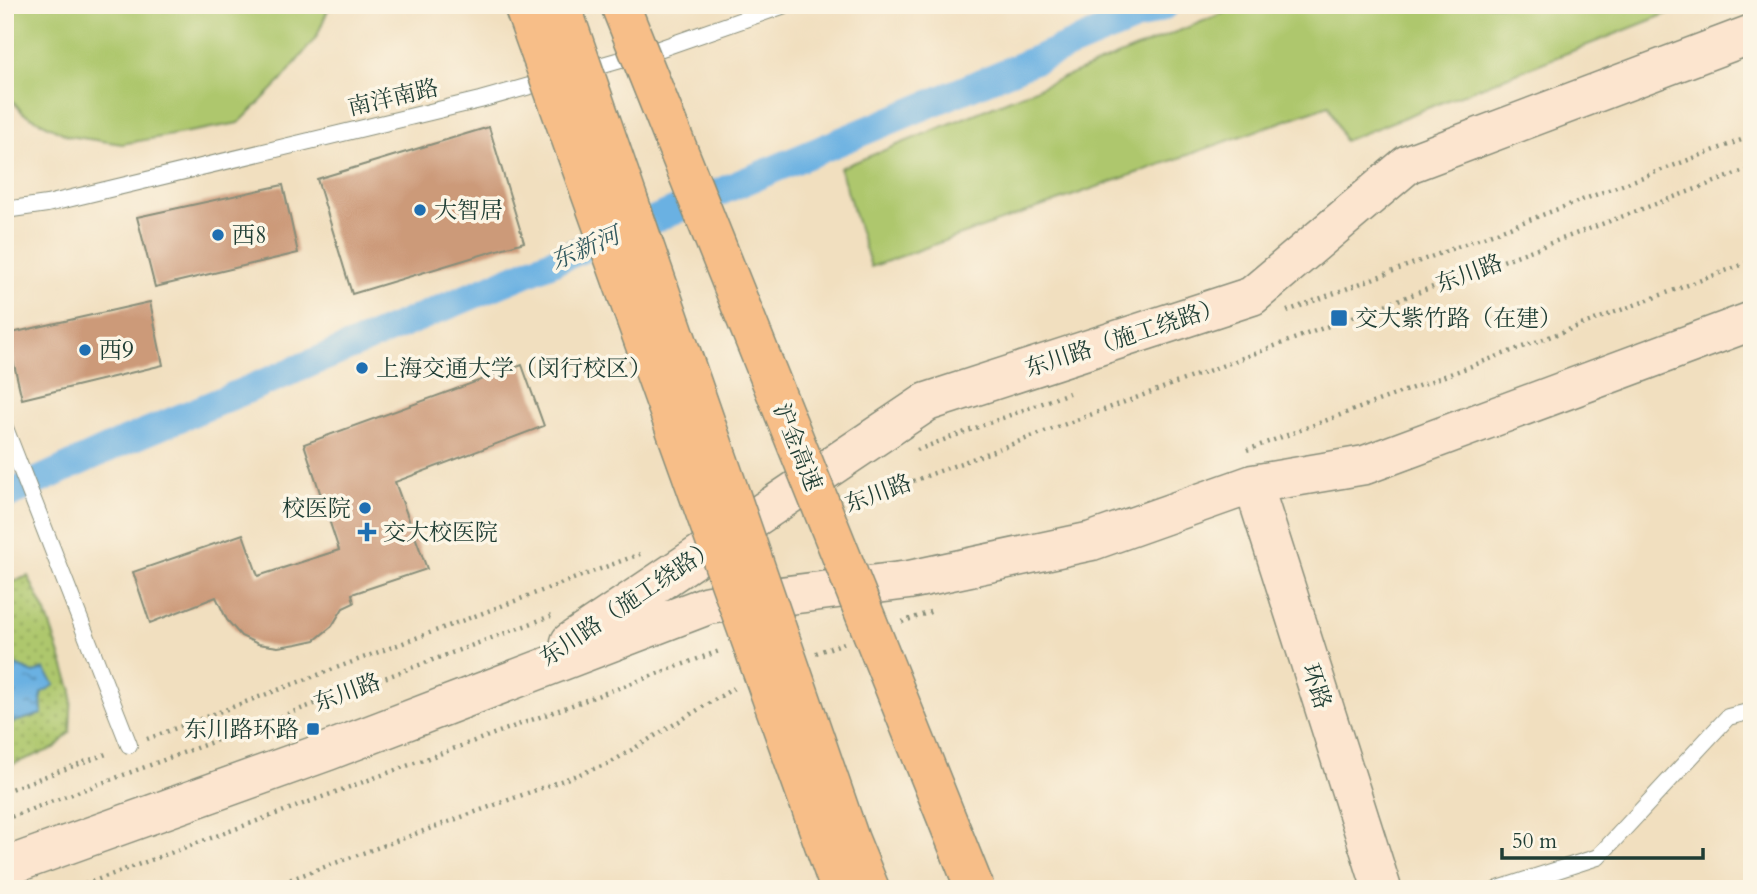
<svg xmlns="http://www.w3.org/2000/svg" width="1757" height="894" font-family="Cardo,'Noto Serif SC',serif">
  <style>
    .grass { fill: #aec76d; stroke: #668250; stroke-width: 2 }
    .park { fill: url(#park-dots); stroke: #668250; stroke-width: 2 }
    .water { fill: url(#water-ripples); stroke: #45778b; stroke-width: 2 }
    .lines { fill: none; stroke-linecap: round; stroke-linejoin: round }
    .canal { stroke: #6bb1e2; stroke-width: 28 }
    .building { fill: #cc9a79 }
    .service-casing { stroke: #888e7a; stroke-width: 18 }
    .secondary-casing { stroke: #888e7a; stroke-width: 41 }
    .path { stroke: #888e7a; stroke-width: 4.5; stroke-dasharray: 2 5; stroke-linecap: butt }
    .service { stroke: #fff; stroke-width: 16 }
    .secondary { stroke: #fce5cf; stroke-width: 38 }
    .motorway-bridge-casing { stroke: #888e7a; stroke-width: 41; stroke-linecap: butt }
    .motorway-bridge { stroke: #f7be88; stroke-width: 38 }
    .poi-dot { fill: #1f6fb2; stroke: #fcf5e5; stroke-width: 2.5 }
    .labels { text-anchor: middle; stroke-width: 7; stroke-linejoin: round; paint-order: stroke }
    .street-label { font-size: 23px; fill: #1f3d34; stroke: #fcf5e5 }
    .poi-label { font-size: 23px; fill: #1f3d34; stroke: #fcf5e5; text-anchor: start }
    .water-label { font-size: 24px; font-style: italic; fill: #325a60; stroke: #fcf5e5 }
  </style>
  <defs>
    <pattern id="park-dots" width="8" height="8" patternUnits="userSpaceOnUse" patternTransform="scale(1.75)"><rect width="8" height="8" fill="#aec76d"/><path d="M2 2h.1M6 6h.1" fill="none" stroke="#8da35a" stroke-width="1.8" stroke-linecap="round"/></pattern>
    <pattern id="water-ripples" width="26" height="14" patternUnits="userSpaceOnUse" patternTransform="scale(1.75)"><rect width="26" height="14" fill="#6bb1e2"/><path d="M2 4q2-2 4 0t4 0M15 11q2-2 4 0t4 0" fill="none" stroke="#5791b8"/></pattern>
  </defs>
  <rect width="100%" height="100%" fill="#fcf5e5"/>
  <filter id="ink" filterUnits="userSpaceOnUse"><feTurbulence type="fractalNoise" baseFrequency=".0143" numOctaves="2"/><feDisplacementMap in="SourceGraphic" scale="14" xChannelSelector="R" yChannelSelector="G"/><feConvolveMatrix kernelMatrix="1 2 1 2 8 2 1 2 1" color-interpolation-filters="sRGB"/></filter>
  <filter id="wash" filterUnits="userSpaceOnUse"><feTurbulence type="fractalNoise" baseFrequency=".00686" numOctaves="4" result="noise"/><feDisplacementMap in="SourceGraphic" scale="28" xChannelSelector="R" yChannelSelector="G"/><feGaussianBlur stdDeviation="1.57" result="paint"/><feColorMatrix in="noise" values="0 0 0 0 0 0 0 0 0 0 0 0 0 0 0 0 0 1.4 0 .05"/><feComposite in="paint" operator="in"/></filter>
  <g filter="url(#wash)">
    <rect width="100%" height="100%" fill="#f1dfbf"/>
    <path class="grass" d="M5,5H330L317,36L281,81L239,123L122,144L68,136L23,113L5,92Z
      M1243,5H1689L1344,141L1329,105L871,267L840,168Z"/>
    <path class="park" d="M28,576L46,613L72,691L70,732L55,748L5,767V585Z"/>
    <path class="water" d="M6,661L34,673L44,669L55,685L41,693L42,714L5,725Z"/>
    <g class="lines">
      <path class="canal" d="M5,496L120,443L1166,5"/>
    </g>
    <g id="blocks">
      <path class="building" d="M489,127L524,242L352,294L317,179Z
        M283,185L298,253L155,287L137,217Z
        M150,302L163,365L22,399L7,334Z
        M522,365L544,426L395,482L427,569L352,594L354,603L343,608L332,626L315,640L297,644L278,647L258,644L241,636L227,620L216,597L150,623L133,572L243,534L258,576L339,550L304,444Z"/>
    </g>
  </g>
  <g filter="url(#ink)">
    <use href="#blocks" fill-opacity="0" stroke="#888e7a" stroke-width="2"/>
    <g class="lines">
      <defs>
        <path id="service" d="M582,71L659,49L785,5
          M5,210L47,204L480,100L551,80
          M5,428L129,745
          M1498,889L1598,857L1728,717L1752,711"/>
        <path id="secondary" d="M1253,484L1382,889
          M570,642L927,402L1252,296L1408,164L1752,34
          M5,867L328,751L708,605L909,580L1092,541L1253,484L1365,465L1752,321"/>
      </defs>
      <use href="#service" class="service-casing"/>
      <use href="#secondary" class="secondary-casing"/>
      <path class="path" d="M1287,311L1752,136
        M917,450L1069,393
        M1247,450L1752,261
        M854,503L1752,168
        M902,622L933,611
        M816,653L844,643
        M147,739L640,554
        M5,791L109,753
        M5,819L551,616
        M72,889L722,650
        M264,889L610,763L734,688"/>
      <use href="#service" class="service"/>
      <use href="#secondary" class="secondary"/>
      <defs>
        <path id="motorway-bridge" d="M523,5L840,889
          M561,5L850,840L870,889
          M620,5L975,889"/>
      </defs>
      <use href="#motorway-bridge" class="motorway-bridge-casing"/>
      <use href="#motorway-bridge" class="motorway-bridge"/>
    </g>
  </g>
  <g class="poi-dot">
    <circle cx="420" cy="210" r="7"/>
    <circle cx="218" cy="235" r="7"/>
    <rect x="1330" y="309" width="18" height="18" rx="3.5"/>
    <circle cx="85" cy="350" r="7"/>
    <circle cx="362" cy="368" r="7"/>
    <circle cx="365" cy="508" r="7"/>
    <path d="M363.5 521.5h7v7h7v7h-7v7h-7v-7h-7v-7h7z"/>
    <rect x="306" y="722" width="14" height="14" rx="3.5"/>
  </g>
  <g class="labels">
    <g class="street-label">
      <text transform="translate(393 97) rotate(-13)" y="8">南洋南路</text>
      <text transform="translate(1469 273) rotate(-20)" y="8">东川路</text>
      <text transform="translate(1124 337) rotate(-18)" y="8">东川路（施工绕路）</text>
      <text transform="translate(798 447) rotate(68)" y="8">沪金高速</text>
      <text transform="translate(878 493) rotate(-20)" y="8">东川路</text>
      <text transform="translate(628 602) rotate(-34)" y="8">东川路（施工绕路）</text>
      <text transform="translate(1317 686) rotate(72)" y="8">环路</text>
      <text transform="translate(347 692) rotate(-20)" y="8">东川路</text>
    </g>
    <g class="poi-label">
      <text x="434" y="218">大智居</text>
      <text x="232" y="243">西8</text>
      <text x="1355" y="326">交大紫竹路（在建）</text>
      <text x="99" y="358">西9</text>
      <text x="376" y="376">上海交通大学（闵行校区）</text>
      <text x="351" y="516" text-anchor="end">校医院</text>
      <text x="383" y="540">交大校医院</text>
      <text x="299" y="737" text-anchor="end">东川路环路</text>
    </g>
    <g class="water-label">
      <text transform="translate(585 248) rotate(-23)" y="8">东新河</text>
    </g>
  </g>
  <rect width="1757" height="894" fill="none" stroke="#fcf5e5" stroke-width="28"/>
  <path d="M1502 848v10h201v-10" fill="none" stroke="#1f3d34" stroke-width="3.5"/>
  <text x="1512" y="848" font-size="21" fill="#1f3d34" stroke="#fcf5e5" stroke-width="5" paint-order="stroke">50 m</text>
</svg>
